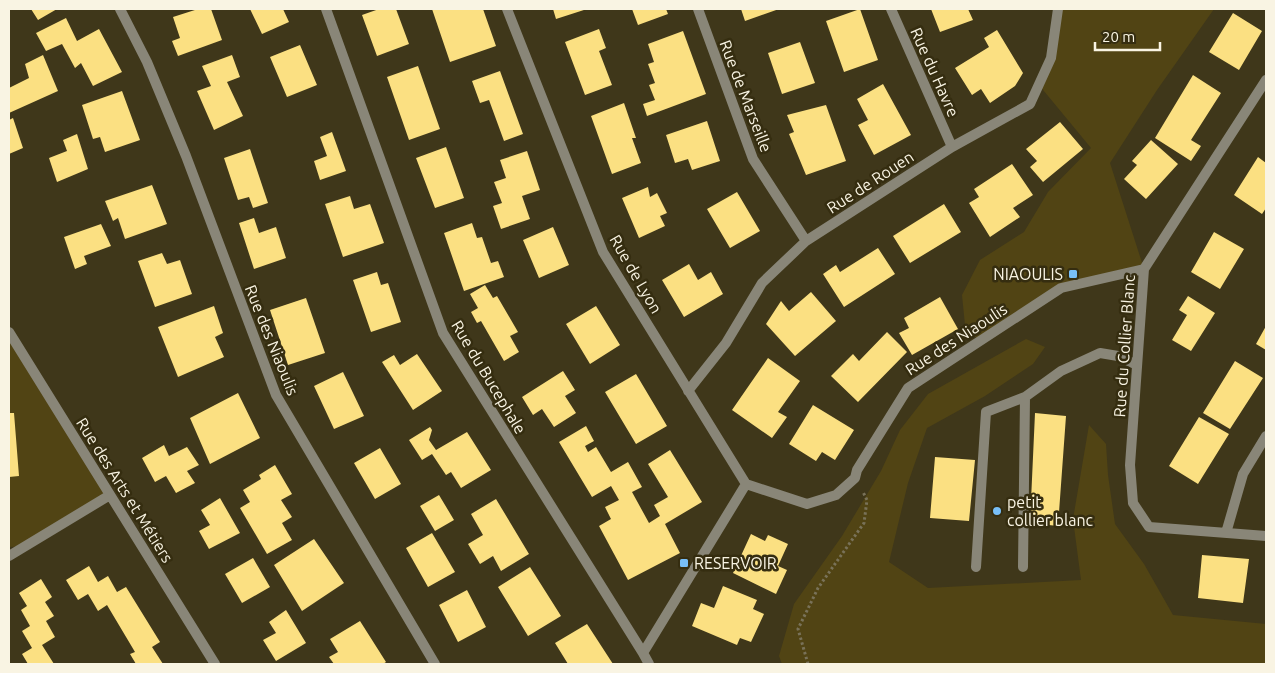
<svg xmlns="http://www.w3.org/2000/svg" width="1275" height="673" font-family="Ubuntu,sans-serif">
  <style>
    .green { fill: #514414 }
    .building { fill: #fbe082 }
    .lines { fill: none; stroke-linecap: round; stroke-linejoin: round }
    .path { stroke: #797259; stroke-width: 3; stroke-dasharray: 2.5 2.5; stroke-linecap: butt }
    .lane { stroke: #898678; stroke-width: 10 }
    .street { stroke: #898678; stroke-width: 10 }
    .poi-dot { fill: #78bff8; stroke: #352d10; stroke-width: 2 }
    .labels { text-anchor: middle; stroke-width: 5; stroke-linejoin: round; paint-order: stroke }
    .street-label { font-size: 16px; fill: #f9f4e3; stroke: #352d10 }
    .poi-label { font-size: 16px; fill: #f9f4e3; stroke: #352d10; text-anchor: start }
  </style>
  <rect width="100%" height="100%" fill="#3f371a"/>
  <path class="green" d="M1058,9H1214L1157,90L1110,163L1144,269L1061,288L980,342L965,325L962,295L980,260L1024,232L1048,192L1091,148L1039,85L1051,58Z
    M9,332L110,495L27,546L9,547Z
    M1026,339L1045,347L1033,364L985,396L927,428L908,483L889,562L928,588L1081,580L1073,519L1089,425L1106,444L1108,475L1115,524L1144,564L1173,615L1266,624V664H782L779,656L794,604L842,536L881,471L900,430L928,394Z"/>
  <path class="building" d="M31,9H57L38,20Z
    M198,9H211L222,40L178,56L172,41L180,38L173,17Z
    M250,9H283L289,22L262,34Z
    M379,9H396L409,44L377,56L362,15Z
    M432,9H483L496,46L450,62Z
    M553,9H587L556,19Z
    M632,9H666L668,14L638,25Z
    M741,9H779L745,21Z
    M860,9L878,60L844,72L826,21Z
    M931,9H968L973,20L940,32Z
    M1233,13L1262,31L1239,70L1209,52Z
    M66,18L77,41L99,29L122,72L93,86L81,63L75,68L62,44L46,51L36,33Z
    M599,29L606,48L599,51L612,85L585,95L565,42Z
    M997,30L1023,73L1015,86L990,103L981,89L972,95L955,68L989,47L984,38Z
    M683,31L706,94L647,116L643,104L655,100L649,85L655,83L648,64L654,62L648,44Z
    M800,42L815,83L782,94L768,53Z
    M300,45L317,85L287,97L270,57Z
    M43,55L58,91L9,113V88L29,78L25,64Z
    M232,55L240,77L227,82L243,116L214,130L197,91L211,86L202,66Z
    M418,66L440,129L409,140L387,77Z
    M500,71L523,134L504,141L489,100L480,103L472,81Z
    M1193,75L1221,93L1191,140L1201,146L1191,161L1155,138Z
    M883,84L911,135L874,155L858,125L868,120L857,99Z
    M122,91L140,140L105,152L100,137L93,139L82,105Z
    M624,103L636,138H632L641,163L612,174L591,116Z
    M826,105L846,161L806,175L789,134L794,132L787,115Z
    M13,118L23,148L9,154V120Z
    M707,121L720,161L692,170L688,159L675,163L666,135Z
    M1060,122L1083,149L1043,182L1030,167L1037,161L1026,149Z
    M332,132L346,171L320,180L314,161L327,156L320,137Z
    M77,134L88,169L57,182L49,158L67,151L63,140Z
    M1151,140L1178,164L1146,199L1124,179L1137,165L1132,161Z
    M446,147L464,198L435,208L416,158Z
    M250,149L268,203L253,208L249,197L238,200L224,158Z
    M527,151L540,190L522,196L530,219L501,229L493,206L502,203L494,182L506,178L500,160Z
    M1258,157L1266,163V208L1262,214L1234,195Z
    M1012,164L1033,195L1013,208L1020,217L990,237L969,203L979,197L974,189Z
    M152,185L167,224L125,239L118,218L113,221L105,201Z
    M648,187L650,197L657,193L667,213L660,216L665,226L639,238L622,198Z
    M737,192L760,231L730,248L707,209Z
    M350,196L354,209L370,204L384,243L343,257L325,204Z
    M944,204L961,232L910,263L893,236Z
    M254,218L259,233L276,227L286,258L254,269L239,223Z
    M472,223L477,238L482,237L491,263L498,261L504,277L464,291L444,233Z
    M101,224L111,246L84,256L87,264L75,269L64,237Z
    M553,227L569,265L539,278L523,240Z
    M1214,232L1244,249L1220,289L1191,272Z
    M878,248L895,274L844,307L823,274L836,265L840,272Z
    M162,253L167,264L180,260L192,294L155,307L138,261Z
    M689,264L698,280L711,272L723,294L684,317L662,280Z
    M377,272L381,285L388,283L401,322L371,332L353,280Z
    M485,285L493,298L497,296L518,332L510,336L519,352L504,361L481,321L477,323L471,312L478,308L470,294Z
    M811,292L836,321L795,356L766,324L781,301L789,311Z
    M1188,296L1215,313L1191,351L1172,340L1187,315L1179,310Z
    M940,297L958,329L912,355L899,333L909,328L904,318Z
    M306,298L325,353L288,365L270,310Z
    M214,306L223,333L215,337L224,357L178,377L158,327Z
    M596,306L620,345L590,364L566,324Z
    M1266,326V350L1256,344Z
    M887,332L907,352L858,402L831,376L853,354L859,361Z
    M417,354L442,391L413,410L382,362L394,355L400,365Z
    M768,358L800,381L778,412L787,417L772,438L732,410Z
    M1235,361L1263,378L1230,429L1203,413Z
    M563,371L575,390L565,396L576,413L554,427L542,409L533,415L522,397Z
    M343,372L364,416L334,429L314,386Z
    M636,374L667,426L636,444L605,392Z
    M238,393L260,438L210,464L190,418Z
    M813,405L854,430L835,460L822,452L816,461L789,444Z
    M9,413H14L19,476L9,477Z
    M1035,413L1066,416L1058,526L1030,523Z
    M1199,417L1229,434L1198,484L1169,466Z
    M586,426L594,441L585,446L588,452L596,447L611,472L628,462L642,487L632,492L649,523L660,516L654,505L668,497L648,464L670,450L702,502L665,524L680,553L628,580L599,526L611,519L605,507L619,500L611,486L592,497L559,442Z
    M430,427L432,430L429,440L436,450L467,432L491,470L461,488L451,472L446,475L432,454L422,460L409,440Z
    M164,445L169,456L187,447L199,465L187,471L195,483L176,493L166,476L155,482L142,458Z
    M380,448L401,484L375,499L354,463Z
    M935,457L975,460L969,521L930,518Z
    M275,465L292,494L281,500L292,517L282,523L292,540L267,554L240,508L250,502L243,490L261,479L259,475Z
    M439,495L454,520L435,531L420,506Z
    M220,498L240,533L209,549L199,531L210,525L201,510Z
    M496,499L529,554L501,571L493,556L480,564L468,544L483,535L471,514Z
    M432,533L455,572L428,587L406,548Z
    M751,534L765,541L768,535L788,544L778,566L787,570L776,594L733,573Z
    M314,539L344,583L302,611L274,565Z
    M1202,555L1249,559L1243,603L1198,598Z
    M253,558L270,587L242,603L225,574Z
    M89,566L98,582L108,576L117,592L126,587L160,642L152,647L163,664H136L130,654L135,652L107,605L98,611L88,594L78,600L66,580Z
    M530,567L561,616L528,636L498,587Z
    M41,579L52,597L45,602L54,616L46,621L55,637L42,645L54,664H28L22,654L32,648L22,631L30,626L21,610L27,606L19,593Z
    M723,586L757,600L753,609L764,614L751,642L740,638L737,645L692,626L701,603L714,608Z
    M467,590L486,627L458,642L439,605Z
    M286,610L306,643L276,661L263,640L276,633L269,622Z
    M360,621L386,662L383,664H334L329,657L338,652L330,639Z
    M587,624L613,664H568L555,643Z"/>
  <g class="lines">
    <path class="path" d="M808,664L798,629L818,588L864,523L867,500L863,492"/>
    <path class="lane" d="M976,567L986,412L1025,397L1061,371L1100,353L1118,356L1137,365
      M1023,567L1025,397"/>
    <path class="street" d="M120,9L147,62L186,156L276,395L435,664
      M326,9L443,333L643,653
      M507,9L603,252L746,484
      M698,9L753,159L806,241
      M891,9L952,147
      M1266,80L1144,269L1130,465L1133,503L1149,527L1266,536
      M9,332L215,664
      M688,391L726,343L762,283L806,241L952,147L1030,104L1051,58L1058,9
      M1226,533L1243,474L1266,436
      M9,556L110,495
      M649,664L643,653L746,484L807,504L836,495L855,478L857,470L908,388L1061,288L1144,269"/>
  </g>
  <g class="poi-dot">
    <rect x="1068" y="269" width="10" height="10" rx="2.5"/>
    <circle cx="997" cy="511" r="5"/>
    <rect x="679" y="558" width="10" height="10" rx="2.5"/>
  </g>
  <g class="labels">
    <g class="street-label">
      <text transform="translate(935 72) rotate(66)" y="6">Rue du Havre</text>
      <text transform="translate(746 96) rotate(69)" y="6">Rue de Marseille</text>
      <text transform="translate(870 182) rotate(-33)" y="6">Rue de Rouen</text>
      <text transform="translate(636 274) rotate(60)" y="6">Rue de Lyon</text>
      <text transform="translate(956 339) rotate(-33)" y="6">Rue des Niaoulis</text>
      <text transform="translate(272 340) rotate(68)" y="6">Rue des Niaoulis</text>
      <text transform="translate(1124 346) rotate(-86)" y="6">Rue du Collier Blanc</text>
      <text transform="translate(489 377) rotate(59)" y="6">Rue du Bucephale</text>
      <text transform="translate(125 490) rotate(58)" y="6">Rue des Arts et Métiers</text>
    </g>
    <g class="poi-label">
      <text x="1063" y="280" text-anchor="end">NIAOULIS</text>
      <text x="1007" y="508">petit<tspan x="1007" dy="18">collier blanc</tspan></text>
      <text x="694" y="569">RESERVOIR</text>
    </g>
  </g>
  <rect width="1275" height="673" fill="none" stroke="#f9f4e3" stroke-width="20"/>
  <path d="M1095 42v8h65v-8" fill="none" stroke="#f9f4e3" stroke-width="2.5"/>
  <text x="1102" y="42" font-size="15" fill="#f9f4e3" stroke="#352d10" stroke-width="4" paint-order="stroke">20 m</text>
</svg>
